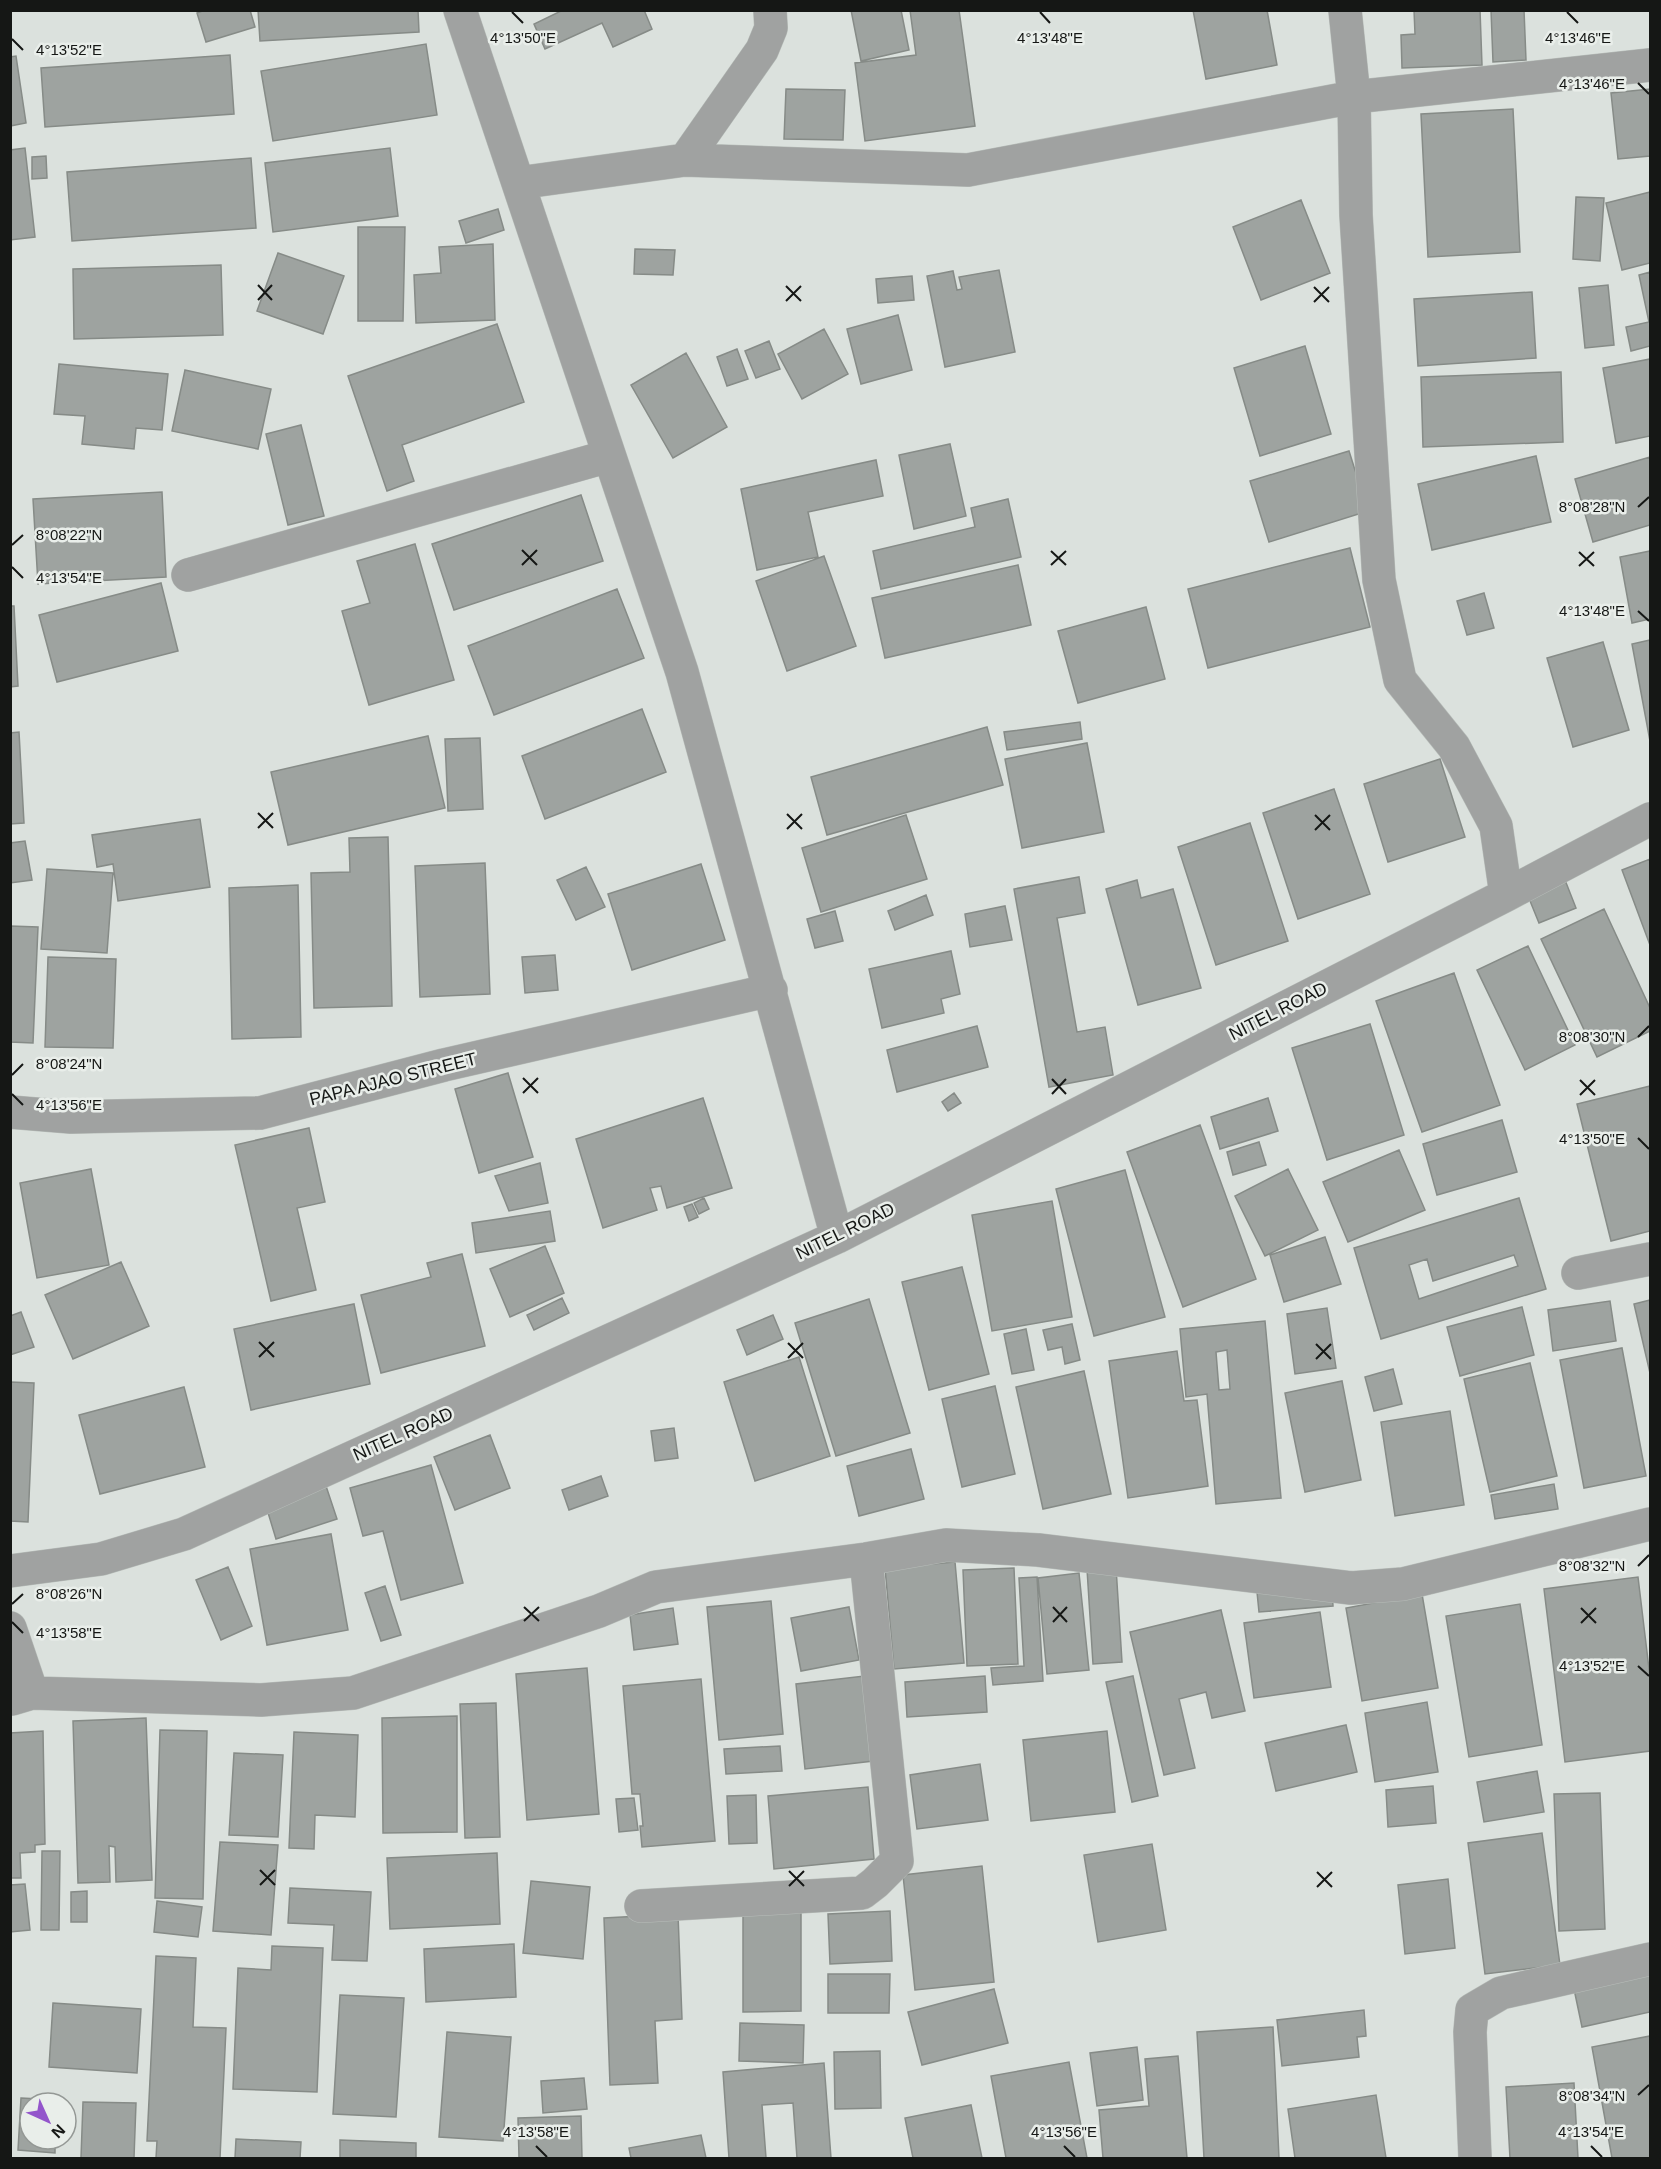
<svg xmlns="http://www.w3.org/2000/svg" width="1661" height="2169" font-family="Helvetica,sans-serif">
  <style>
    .building { fill: #9ea3a0; stroke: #868b87; stroke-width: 1.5; fill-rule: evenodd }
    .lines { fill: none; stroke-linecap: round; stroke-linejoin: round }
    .minor-casing { stroke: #b7bdb9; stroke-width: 34 }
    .minor { stroke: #a0a2a1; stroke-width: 33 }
    .ticks { fill: none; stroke: #151715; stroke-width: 2 }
    .labels { text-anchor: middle; stroke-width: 5; stroke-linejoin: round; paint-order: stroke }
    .street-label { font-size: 18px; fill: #151715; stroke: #e9eeea }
    .ticks-label { font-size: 15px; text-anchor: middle; fill: #151715; stroke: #e9eeea; stroke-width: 5; stroke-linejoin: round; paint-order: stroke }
  </style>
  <rect width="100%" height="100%" fill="#dbe1dd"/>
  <path class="building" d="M205,10H250L255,27L206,42L197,13Z
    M258,10H418L419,32L260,41Z
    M563,10H644L652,29L613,47L602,23L545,49L534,24Z
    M851,10H901L909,50L861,61Z
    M910,10H959L975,126L865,141L855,63L916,55Z
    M1193,10H1267L1277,65L1206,79Z
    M1414,10H1480L1482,65L1402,68L1401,35L1415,34Z
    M1491,10H1524L1526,60L1493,62Z
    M426,44L437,115L273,141L261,71Z
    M230,55L234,114L45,127L41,68Z
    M16,56L26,123L10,126V57Z
    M786,89L845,90L843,140L784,139Z
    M1650,89V156L1618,159L1611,93Z
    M1513,109L1520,252L1428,257L1421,114Z
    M25,148L35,237L10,240V150Z
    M390,148L398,216L273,232L265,163Z
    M46,156L47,178L32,179V157Z
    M251,158L256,228L72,241L67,172Z
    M1650,192V263L1622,270L1606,203Z
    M1576,197L1604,198L1600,261L1573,259Z
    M1301,200L1330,273L1261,300L1233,227Z
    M498,209L504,230L466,243L459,221Z
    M358,227H405L403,321H358Z
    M493,244L495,320L416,323L414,275L441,273L439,247Z
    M635,249L675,250L673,275L634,274Z
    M278,253L344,276L323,334L257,311Z
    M221,265L223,335L74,339L73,269Z
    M999,270L1015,352L945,367L927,276L953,271L957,290L962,289L959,277Z
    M1650,272V346L1631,351L1626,327L1649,322L1639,275Z
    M912,276L914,300L878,303L876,279Z
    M1608,285L1614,345L1585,348L1579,288Z
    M1532,292L1536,358L1418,366L1414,299Z
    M898,315L912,370L861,384L847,329Z
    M497,324L524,402L402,445L414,481L387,491L348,376Z
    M824,329L848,374L802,399L778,354Z
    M769,341L780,369L756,378L745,351Z
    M1305,346L1331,434L1260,456L1234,368Z
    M737,349L748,379L727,386L717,357Z
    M686,353L727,427L673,458L631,385Z
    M1650,359V436L1616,443L1603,368Z
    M59,364L168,374L162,430L136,428L134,449L82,444L85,416L54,414Z
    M185,370L271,389L258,449L172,431Z
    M1561,372L1563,442L1423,447L1421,377Z
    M301,425L324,516L288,525L266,434Z
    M950,444L966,516L914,529L899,455Z
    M1349,451L1368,511L1269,542L1250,481Z
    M1536,456L1551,522L1432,550L1418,484Z
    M1650,457V525L1593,542L1575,479Z
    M876,460L883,496L808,512L818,557L757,570L741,489Z
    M162,492L166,577L38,584L33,499Z
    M581,495L603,561L454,610L432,544Z
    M1008,499L1021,557L881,589L873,551L975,527L971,508Z
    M415,544L454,680L369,705L342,611L370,603L357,561Z
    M1350,548L1370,627L1208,668L1188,589Z
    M1650,551V619L1632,623L1620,557Z
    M824,556L856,646L787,671L756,581Z
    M1018,565L1031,625L885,658L872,598Z
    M161,583L178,651L57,682L39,615Z
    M617,589L644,658L494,715L468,646Z
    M1484,593L1494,628L1467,635L1457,601Z
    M10,606H14L18,686L10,687Z
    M1146,607L1165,679L1078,703L1058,631Z
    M1650,640V741L1632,644Z
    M1603,642L1629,730L1573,747L1547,658Z
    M642,709L666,772L545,819L522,756Z
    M1080,722L1082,739L1007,750L1004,732Z
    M987,727L1003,785L827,835L811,777Z
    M19,732L24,823L10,824V733Z
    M428,736L445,808L288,845L271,772Z
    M480,738L483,809L448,811L445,739Z
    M1087,743L1104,832L1022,848L1005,759Z
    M1440,759L1465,837L1388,862L1364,784Z
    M1334,789L1370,894L1298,919L1263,813Z
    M906,815L927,879L821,912L802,848Z
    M200,819L210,887L118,901L113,864L97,867L92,835Z
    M1250,823L1288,941L1216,965L1178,847Z
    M388,837L392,1006L314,1008L311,873L350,872L349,838Z
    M25,841L32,880L10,883V843Z
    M1650,859V945L1622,870Z
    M485,863L490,994L420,997L415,866Z
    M701,864L725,940L632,970L608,894Z
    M586,867L605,907L576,920L557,880Z
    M47,869L113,873L107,953L41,949Z
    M1079,877L1085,913L1057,918L1077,1032L1105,1027L1113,1075L1049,1087L1014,889Z
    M1137,880L1141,898L1173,889L1201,988L1138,1005L1106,889Z
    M1565,880L1576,908L1539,923L1528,896Z
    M298,885L301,1037L232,1039L229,888Z
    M926,895L933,915L895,930L888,911Z
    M1005,906L1012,940L970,947L965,914Z
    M1604,909L1650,1008V1031L1597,1057L1541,939Z
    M835,911L843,941L815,948L807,919Z
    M10,926L38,927L33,1043L10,1042Z
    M1528,946L1575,1045L1525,1070L1477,970Z
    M951,951L960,994L941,999L944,1013L882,1028L869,969Z
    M555,955L558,990L525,993L522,957Z
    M48,957L116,959L113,1048L45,1047Z
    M1454,973L1500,1105L1422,1132L1376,1001Z
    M1370,1024L1404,1135L1327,1160L1292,1048Z
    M977,1026L988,1067L897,1092L887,1050Z
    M508,1073L533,1157L479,1173L455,1089Z
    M1650,1086V1231L1611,1241L1577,1104Z
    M954,1093L961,1103L948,1111L942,1102Z
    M703,1098L732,1188L667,1208L661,1186L650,1188L657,1210L603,1228L576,1139Z
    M1268,1098L1278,1131L1220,1149L1211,1117Z
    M1502,1120L1517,1172L1437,1195L1423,1144Z
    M1200,1125L1256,1279L1183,1307L1127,1152Z
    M309,1128L325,1202L297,1208L316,1290L271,1301L235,1145Z
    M1259,1142L1266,1165L1233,1175L1227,1152Z
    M1399,1150L1425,1210L1348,1242L1323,1182Z
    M540,1163L548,1203L509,1211L495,1176Z
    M91,1169L109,1265L37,1278L20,1183Z
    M1288,1169L1318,1230L1265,1256L1235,1196Z
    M1125,1170L1165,1317L1094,1336L1056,1189Z
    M704,1198L709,1209L699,1214L694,1203Z
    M1519,1198L1546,1289L1381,1339L1354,1248ZM1514,1255L1518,1266L1419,1299L1409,1265L1427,1259L1433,1281Z
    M1052,1201L1072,1317L992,1331L972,1215Z
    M692,1204L698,1217L689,1221L684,1207Z
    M550,1211L555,1241L476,1253L472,1223Z
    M1325,1237L1341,1284L1284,1302L1270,1255Z
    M545,1246L564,1293L510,1317L490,1269Z
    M462,1254L485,1346L381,1373L361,1295L431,1277L427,1263Z
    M121,1262L149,1326L73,1359L45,1295Z
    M962,1267L989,1374L929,1390L902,1282Z
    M562,1298L569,1313L534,1330L527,1315Z
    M869,1299L910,1433L836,1456L795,1323Z
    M1650,1300V1373L1634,1304Z
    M1610,1301L1616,1341L1553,1351L1548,1310Z
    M354,1304L370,1384L251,1410L234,1329Z
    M1522,1307L1534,1355L1460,1376L1447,1327Z
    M1327,1308L1336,1368L1295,1374L1287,1314Z
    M21,1312L34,1347L10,1355V1316Z
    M773,1315L783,1339L747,1355L737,1330Z
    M1265,1321L1281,1498L1216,1504L1207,1394L1186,1397L1180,1329ZM1227,1350L1230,1389L1219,1390L1216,1352Z
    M1072,1324L1080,1360L1065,1364L1062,1347L1048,1350L1043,1330Z
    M1026,1329L1034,1370L1012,1374L1004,1334Z
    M1622,1348L1646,1476L1584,1488L1560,1360Z
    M1177,1351L1184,1401L1197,1400L1208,1486L1128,1498L1109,1361Z
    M799,1357L830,1456L755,1481L724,1382Z
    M1530,1363L1557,1476L1490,1492L1464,1379Z
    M1393,1369L1402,1404L1374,1411L1365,1377Z
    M1084,1371L1111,1494L1043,1509L1016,1387Z
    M1342,1381L1361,1480L1305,1492L1285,1393Z
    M10,1382L34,1383L28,1522L10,1521Z
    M995,1386L1015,1474L962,1487L942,1399Z
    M184,1387L205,1467L100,1494L79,1415Z
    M1450,1411L1464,1505L1395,1516L1381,1422Z
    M674,1428L678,1458L655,1461L651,1431Z
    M490,1435L510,1488L455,1510L434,1457Z
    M911,1449L924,1499L859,1516L847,1466Z
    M431,1465L463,1583L401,1600L383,1531L363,1536L350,1488Z
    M601,1476L608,1496L569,1510L562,1490Z
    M1554,1484L1558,1509L1495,1519L1491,1495Z
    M326,1486L337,1519L276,1539L266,1506Z
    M331,1534L348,1630L267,1645L250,1549Z
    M955,1562L964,1663L894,1669L885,1568Z
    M228,1567L252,1626L221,1640L196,1580Z
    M1116,1567L1122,1662L1093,1664L1087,1569Z
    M1014,1568L1018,1664L967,1666L963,1570Z
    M1079,1573L1089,1670L1047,1674L1038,1578Z
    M1037,1577L1043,1681L993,1685L991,1668L1024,1666L1019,1578Z
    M1638,1577L1650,1677V1751L1565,1762L1544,1589Z
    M385,1586L401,1635L381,1641L365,1593Z
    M1332,1587L1333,1606L1259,1612L1257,1592Z
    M1422,1594L1438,1688L1362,1701L1346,1608Z
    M771,1601L783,1734L719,1740L707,1607Z
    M1520,1604L1542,1745L1469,1757L1446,1616Z
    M849,1607L859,1660L801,1671L791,1618Z
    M673,1608L678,1644L634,1650L630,1615Z
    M1221,1610L1245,1711L1212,1718L1206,1692L1179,1699L1195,1768L1164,1775L1130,1632Z
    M1320,1612L1331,1687L1254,1698L1244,1623Z
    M587,1668L599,1814L527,1820L516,1674Z
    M873,1675L882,1760L805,1769L796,1684Z
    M985,1676L987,1712L907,1717L905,1682Z
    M1133,1676L1158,1796L1132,1802L1106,1682Z
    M701,1679L715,1841L642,1847L640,1826H643L640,1794H632L623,1686Z
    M1427,1702L1438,1772L1375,1782L1365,1713Z
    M496,1703L500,1837L465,1838L460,1704Z
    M457,1716V1832L383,1833L382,1718Z
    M146,1718L152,1880L116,1882L115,1847L109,1846L110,1882L78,1883L73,1721Z
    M1346,1725L1357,1772L1276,1791L1265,1743Z
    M160,1730L207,1731L203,1899L155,1898Z
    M43,1731L45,1844L35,1845V1852L20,1853L21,1878H10V1733Z
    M1107,1731L1115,1812L1031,1821L1023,1740Z
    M294,1732L358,1735L355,1817L315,1815L314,1849L289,1848Z
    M780,1746L782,1771L726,1774L724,1749Z
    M234,1753L283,1755L278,1837L229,1835Z
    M980,1764L988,1820L917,1829L910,1775Z
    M1537,1771L1544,1812L1484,1822L1477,1782Z
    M1433,1786L1436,1823L1388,1827L1386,1790Z
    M868,1787L874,1859L774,1869L768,1796Z
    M1600,1793L1605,1929L1559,1931L1554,1794Z
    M756,1795L757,1843L729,1844L727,1796Z
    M634,1798L638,1830L619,1832L616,1799Z
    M1542,1833L1560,1965L1485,1974L1468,1843Z
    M220,1842L278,1845L271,1935L213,1931Z
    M1152,1844L1166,1930L1098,1942L1084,1855Z
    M42,1851H60L59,1930H41Z
    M497,1853L500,1924L390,1929L387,1858Z
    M982,1866L994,1982L915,1990L903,1875Z
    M1448,1879L1455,1948L1405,1954L1398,1885Z
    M531,1881L590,1887L583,1959L523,1953Z
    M25,1884L30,1930L10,1932V1885Z
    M290,1888L371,1892L367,1961L332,1960L334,1925L288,1923Z
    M87,1891V1922H71V1892Z
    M157,1901L202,1907L198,1937L154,1932Z
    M890,1911L892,1961L830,1964L828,1914Z
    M801,1913V2011L743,2012V1914Z
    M678,1914L682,2019L655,2021L658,2083L610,2085L604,1918Z
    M514,1944L516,1997L426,2002L424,1949Z
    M272,1946L323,1948L317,2092L233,2089L238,1968L271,1970Z
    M156,1956L196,1958L193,2027L226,2028L220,2158H156L157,2141H147Z
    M1650,1972V2012L1582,2027L1574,1989Z
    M828,1974H890L889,2013H828Z
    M994,1989L1008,2043L922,2065L908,2012Z
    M340,1995L404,1998L396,2117L333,2114Z
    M53,2003L141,2009L137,2073L49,2067Z
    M1364,2010L1366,2036L1357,2037L1359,2057L1282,2066L1277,2020Z
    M740,2023L804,2025L803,2063L739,2061Z
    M1273,2027L1279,2158H1204L1197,2032Z
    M447,2032L511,2037L503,2141L439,2137Z
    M1650,2036V2158H1612L1592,2047Z
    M1137,2047L1143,2100L1097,2106L1090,2053Z
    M880,2051L881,2108L835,2109L834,2052Z
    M1178,2056L1187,2158H1103L1099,2110L1149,2106L1145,2059Z
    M1069,2062L1087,2158H1006L991,2076Z
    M824,2063L831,2158H797L793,2103L762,2105L766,2158H729L723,2072Z
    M584,2078L587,2109L543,2113L541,2081Z
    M1574,2083L1578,2158H1510L1506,2087Z
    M1376,2095L1386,2158H1295L1288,2109Z
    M21,2098L58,2100V2103H30V2139H55V2153L18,2150Z
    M83,2102L136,2103L134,2158H81Z
    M971,2105L982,2158H913L905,2118Z
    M581,2116L582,2158H519L518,2118Z
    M701,2135L706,2158H631L629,2148Z
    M236,2139L301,2142L300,2158H235Z
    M340,2140L416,2143V2158H340Z"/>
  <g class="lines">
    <defs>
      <path id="minor" d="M460,10L682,672L837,1237
        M1345,10L1354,97L1356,215L1379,580L1400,680L1454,747L1496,826L1506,895
        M685,160L762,50L771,28L770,10
        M518,183L685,160L968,170L1354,97L1650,65
        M188,575L609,456
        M10,1112L71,1117L260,1113L444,1065L771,990
        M1578,1273L1650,1259
        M10,1571L101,1559L184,1534L837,1237L1506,895L1650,819
        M10,1628L32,1693L12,1699
        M32,1693L261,1700L353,1693L599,1611L656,1587L866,1559L946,1545L1038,1550L1351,1588L1403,1584L1650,1524
        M641,1906L862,1893L875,1883L897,1861L866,1559
        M1475,2158L1470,2032L1472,2010L1501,1993L1650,1959"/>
    </defs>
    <use href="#minor" class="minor-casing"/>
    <use href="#minor" class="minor"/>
  </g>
  <path class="ticks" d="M512,12L523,23M1040,12L1050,23M1567,12L1578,23M12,39L23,50M1638,83L1649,94M258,285L272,300M786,286L801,301M1314,287L1329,302M258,300L272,285M786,301L801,286M1314,302L1329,287M1638,507L1649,497M12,545L23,535M522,550L537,565M1051,551L1066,565M1579,552L1594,566M522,565L537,550M1051,565L1066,551M1579,566L1594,552M12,567L23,578M1638,611L1649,621M258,813L273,828M787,814L802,829M1315,815L1330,830M258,828L273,813M787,829L802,814M1315,830L1330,815M1638,1037L1649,1026M12,1075L23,1064M523,1078L538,1093M1052,1079L1066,1094M1580,1080L1595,1095M523,1093L538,1078M12,1094L23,1105M1052,1094L1066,1079M1580,1095L1595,1080M1638,1138L1649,1149M259,1342L274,1357M788,1343L803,1358M1316,1344L1331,1359M259,1357L274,1342M788,1358L803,1343M1316,1359L1331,1344M1638,1566L1649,1555M12,1604L23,1594M524,1607L539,1621M1053,1607L1067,1622M1581,1608L1596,1623M524,1621L539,1607M12,1622L23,1633M1053,1622L1067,1607M1581,1623L1596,1608M1638,1666L1649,1676M260,1870L275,1885M789,1871L804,1886M1317,1872L1332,1887M260,1885L275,1870M789,1886L804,1871M1317,1887L1332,1872M1638,2095L1649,2085M536,2146L547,2157M1064,2146L1075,2157M1591,2146L1602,2157"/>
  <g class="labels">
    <g class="street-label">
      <text transform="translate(1278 1011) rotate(-27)" y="6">NITEL ROAD</text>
      <text transform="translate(393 1079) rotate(-14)" y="6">PAPA AJAO STREET</text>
      <text transform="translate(845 1231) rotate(-26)" y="6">NITEL ROAD</text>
      <text transform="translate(403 1434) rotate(-24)" y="6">NITEL ROAD</text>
    </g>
  </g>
  <g class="ticks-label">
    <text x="523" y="43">4°13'50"E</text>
    <text x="1050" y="43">4°13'48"E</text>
    <text x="1578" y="43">4°13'46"E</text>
    <text x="69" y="55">4°13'52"E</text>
    <text x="1592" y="89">4°13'46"E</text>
    <text x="1592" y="512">8°08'28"N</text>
    <text x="69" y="540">8°08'22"N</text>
    <text x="69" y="583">4°13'54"E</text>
    <text x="1592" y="616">4°13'48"E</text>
    <text x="1592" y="1042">8°08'30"N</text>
    <text x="69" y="1069">8°08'24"N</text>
    <text x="69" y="1110">4°13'56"E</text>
    <text x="1592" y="1144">4°13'50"E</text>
    <text x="1592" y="1571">8°08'32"N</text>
    <text x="69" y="1599">8°08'26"N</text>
    <text x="69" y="1638">4°13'58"E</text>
    <text x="1592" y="1671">4°13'52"E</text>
    <text x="1592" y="2101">8°08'34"N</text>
    <text x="536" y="2137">4°13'58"E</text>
    <text x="1064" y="2137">4°13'56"E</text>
    <text x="1591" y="2137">4°13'54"E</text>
  </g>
  <rect width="1661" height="2169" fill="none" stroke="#151715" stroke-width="24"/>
  <g transform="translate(48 2121) rotate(135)"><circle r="28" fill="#e9eeea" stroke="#949895" stroke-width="1.5"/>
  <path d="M0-4.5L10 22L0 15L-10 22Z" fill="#9355cb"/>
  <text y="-9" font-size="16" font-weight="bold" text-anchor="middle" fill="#151715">N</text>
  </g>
</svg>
